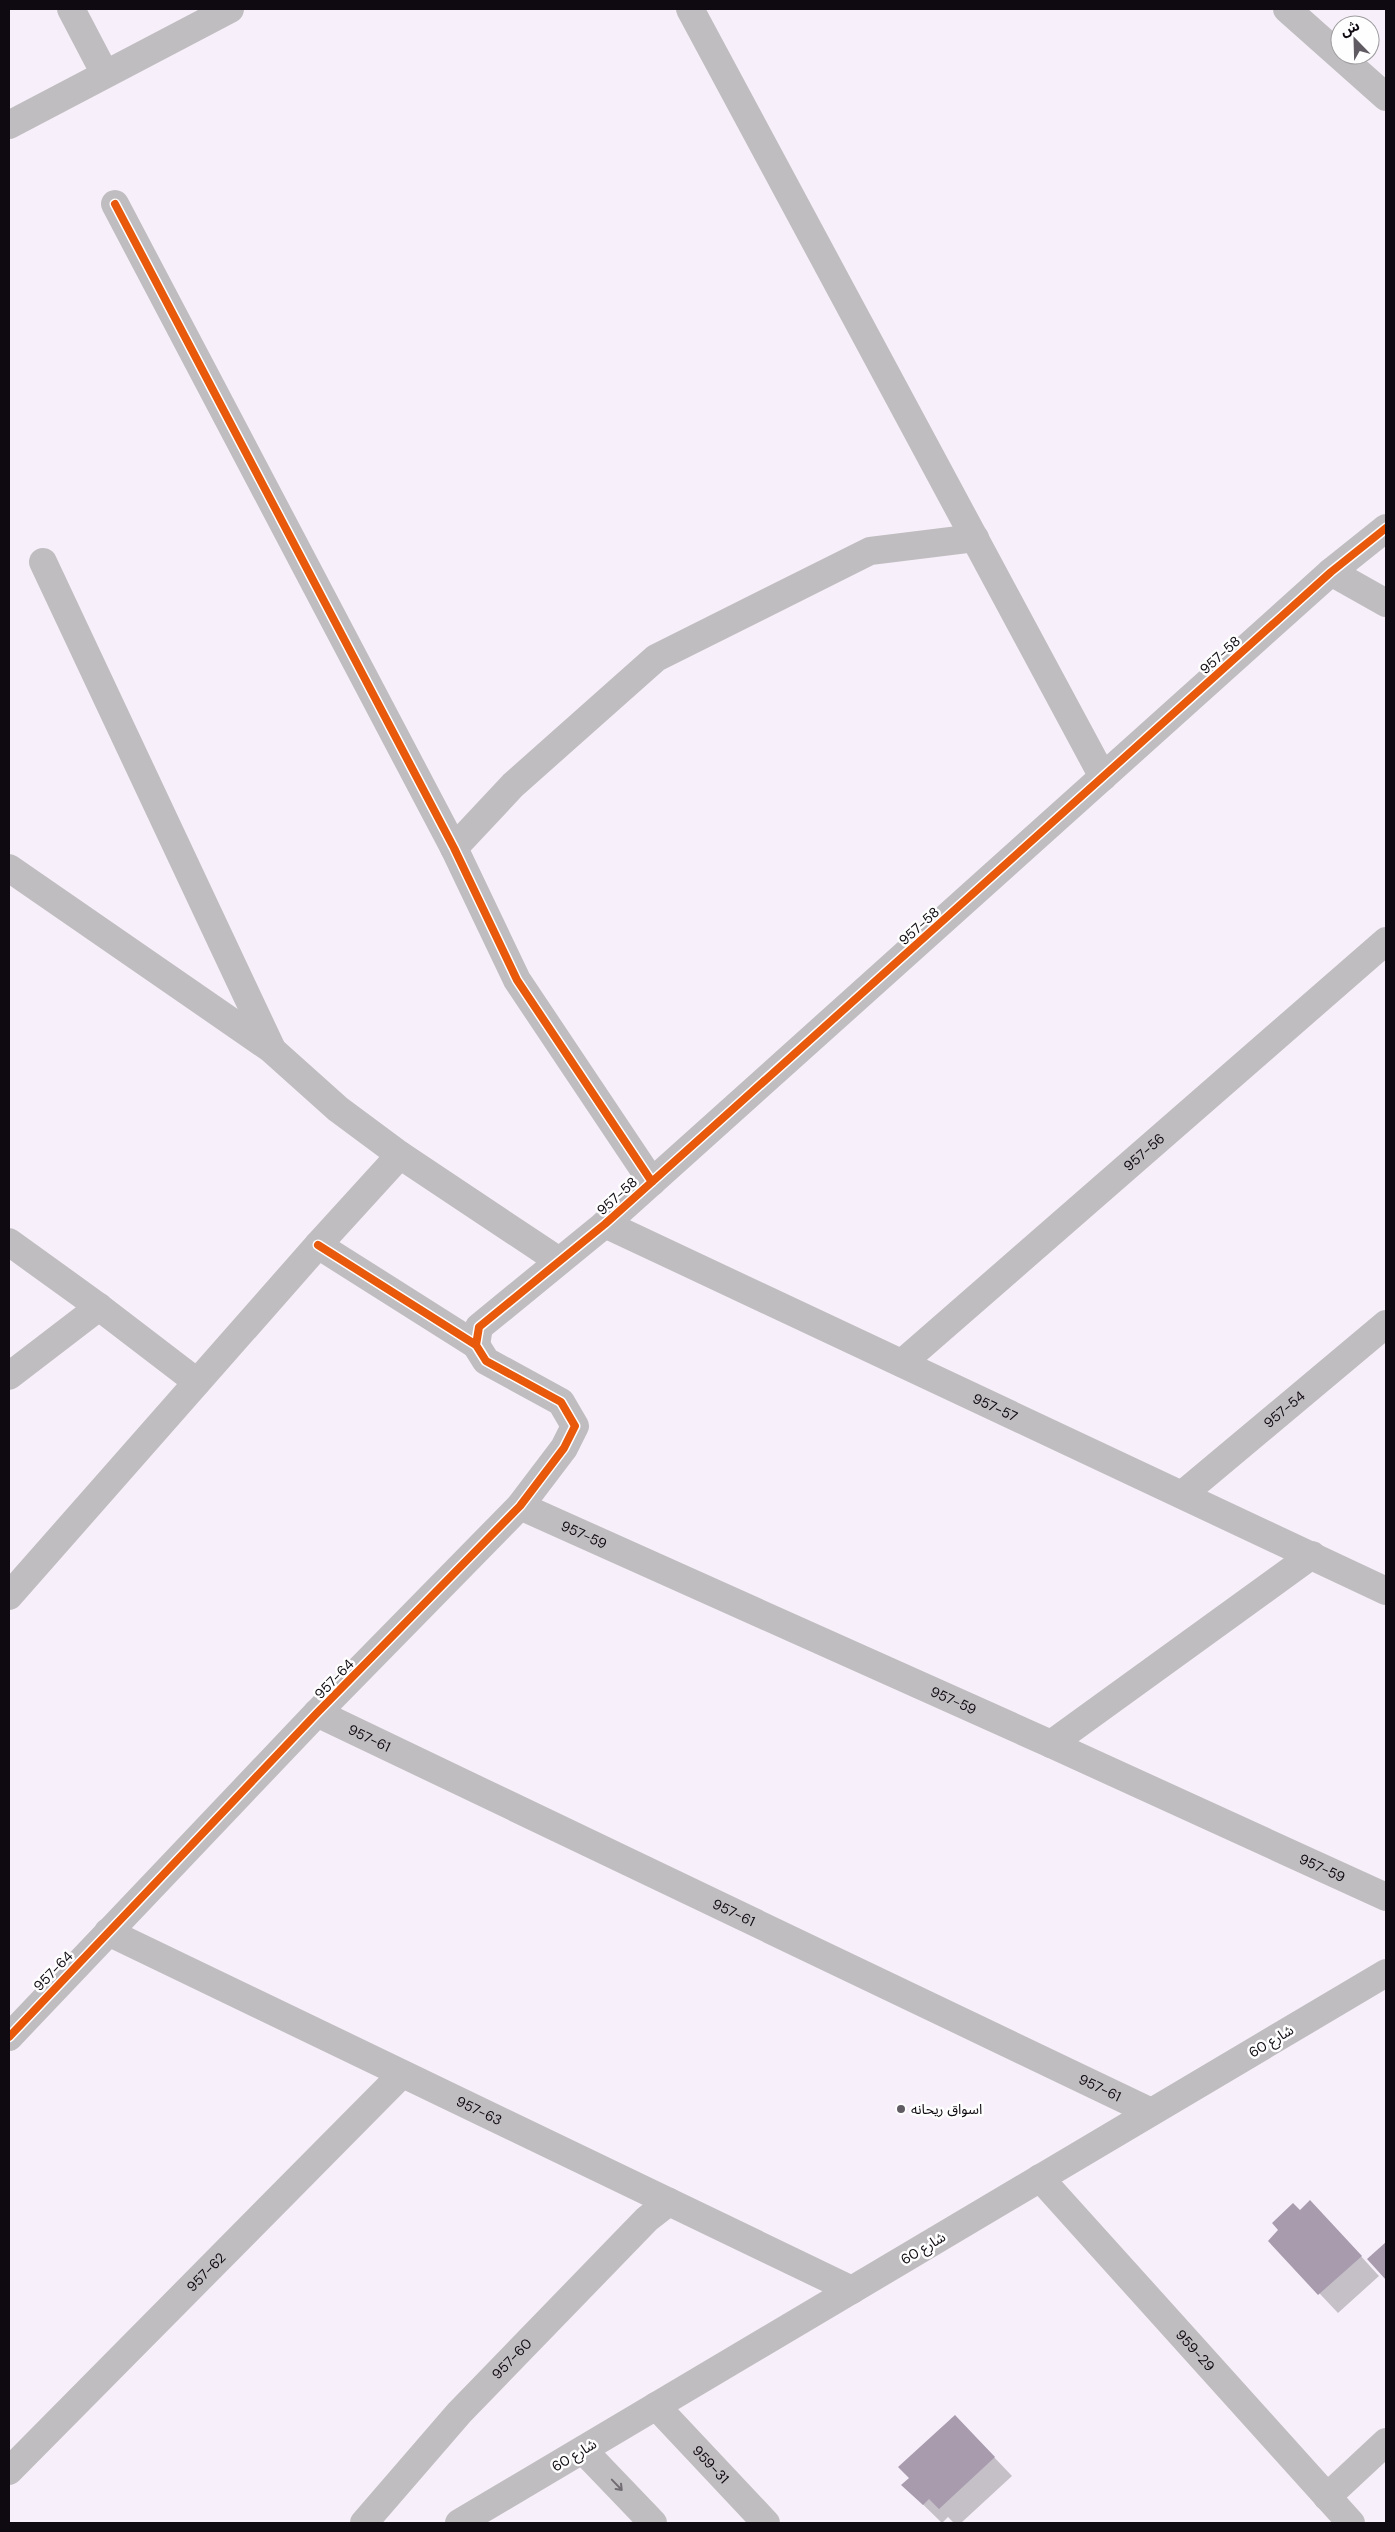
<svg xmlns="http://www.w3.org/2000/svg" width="1395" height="2532" font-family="'DM Sans','Noto Sans Arabic',sans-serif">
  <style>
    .shadow { fill: #0003 }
    .building { fill: #a79bad }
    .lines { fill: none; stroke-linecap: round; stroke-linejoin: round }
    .minor { stroke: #c0bdc1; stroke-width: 28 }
    .cycleway-casing { stroke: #fefefe; stroke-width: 11 }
    .cycleway { stroke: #e8590c; stroke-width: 8 }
    .oneway { stroke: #706c72 }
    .poi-dot { fill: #605a63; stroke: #fefefe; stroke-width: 2 }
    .labels { text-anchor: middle; stroke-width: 5; stroke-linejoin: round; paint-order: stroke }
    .street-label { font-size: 14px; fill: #0f0a11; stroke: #fefefe }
    .poi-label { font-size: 14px; fill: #0f0a11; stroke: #fefefe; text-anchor: start }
  </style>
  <rect width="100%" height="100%" fill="#f7f0fa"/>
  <path class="shadow" d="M1300,2212L1328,2220L1379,2276L1338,2313L1270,2241Z
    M973,2435L1012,2476L961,2523H954L948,2517L942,2523L903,2485Z"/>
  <path class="building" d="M1310,2200L1362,2256L1318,2295L1268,2241L1278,2230L1272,2223L1293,2203L1300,2210Z
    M1386,2242V2280L1367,2259Z
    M955,2415L995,2457L939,2509L929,2499L923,2505L901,2485L909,2478L898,2467Z"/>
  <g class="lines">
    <g class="minor">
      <path d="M71,9L105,74"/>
      <path d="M690,9L1103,777"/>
      <path d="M1287,9L1386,97"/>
      <path d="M9,125L230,9"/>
      <path d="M115,204L454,848L517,980L652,1182"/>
      <path d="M43,562L271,1047"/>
      <path d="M1331,572L1386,603"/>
      <path d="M454,848L513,785L656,658L870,551L975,538"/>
      <path d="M9,868L271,1049L338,1109L400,1155L559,1261"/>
      <path id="s1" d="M605,1224L1386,1591"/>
      <path d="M9,1242L99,1307L197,1382"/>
      <path d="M476,1345L479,1327L605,1224L1331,572L1386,528"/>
      <path id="s2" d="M902,1363L1386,941"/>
      <path d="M9,1376L99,1307"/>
      <path id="s3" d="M1183,1494L1386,1324"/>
      <path id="s4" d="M520,1506L1051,1744L1386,1897"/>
      <path d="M9,1596L318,1245L400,1155"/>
      <path id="s5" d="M317,1713L1151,2112"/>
      <path d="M1051,1744L1312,1555"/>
      <path id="s6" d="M108,1932L852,2290"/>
      <path d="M9,2037L317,1713L520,1506L564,1448L575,1426L561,1402L486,1361L476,1345L318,1245"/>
      <path id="s7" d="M1040,2178L1351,2523"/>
      <path id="s8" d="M656,2406L766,2523"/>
      <path d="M583,2450L653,2523"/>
      <path id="s9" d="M9,2471L402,2074"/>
      <path d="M1327,2497L1386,2442"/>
      <path id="s10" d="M364,2523L459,2413L647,2219L669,2202"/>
      <path d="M459,2523L1386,1973"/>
    </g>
    <defs>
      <path id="cycleway" d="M115,204L454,848L517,980L652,1182
        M476,1345L479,1327L605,1224L1331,572L1386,528
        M9,2037L317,1713L520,1506L564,1448L575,1426L561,1402L486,1361L476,1345L318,1245"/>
    </defs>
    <use href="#cycleway" class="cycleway-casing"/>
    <use href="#cycleway" class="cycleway"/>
  </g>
  <defs><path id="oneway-shaft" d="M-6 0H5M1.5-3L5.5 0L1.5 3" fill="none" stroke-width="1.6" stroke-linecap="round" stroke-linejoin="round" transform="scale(1.25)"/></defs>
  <use class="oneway" href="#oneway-shaft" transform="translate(617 2485) rotate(46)"/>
  <circle class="poi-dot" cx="901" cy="2109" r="5"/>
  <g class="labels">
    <g class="street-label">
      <text transform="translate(1220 655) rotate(-42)" y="5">957-58</text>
      <text transform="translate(919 926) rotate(-42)" y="5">957-58</text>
      <text dy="5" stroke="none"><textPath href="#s2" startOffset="321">957-56</textPath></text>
      <text transform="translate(617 1196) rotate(-42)" y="5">957-58</text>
      <text dy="5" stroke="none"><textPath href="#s1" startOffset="431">957-57</textPath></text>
      <text dy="5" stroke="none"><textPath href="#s3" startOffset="132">957-54</textPath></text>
      <text dy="5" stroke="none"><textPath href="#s4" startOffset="70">957-59</textPath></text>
      <text transform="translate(334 1679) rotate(-46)" y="5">957-64</text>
      <text dy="5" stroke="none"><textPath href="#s4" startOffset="475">957-59</textPath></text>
      <text dy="5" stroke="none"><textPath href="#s5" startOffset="58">957-61</textPath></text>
      <text dy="5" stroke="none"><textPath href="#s4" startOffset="880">957-59</textPath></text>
      <text dy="5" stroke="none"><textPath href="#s5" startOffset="462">957-61</textPath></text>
      <text transform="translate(53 1971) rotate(-46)" y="5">957-64</text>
      <text transform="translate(1271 2041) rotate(-31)" y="5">شارع 60</text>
      <text dy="5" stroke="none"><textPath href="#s5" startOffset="868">957-61</textPath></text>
      <text dy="5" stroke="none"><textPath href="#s6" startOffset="412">957-63</textPath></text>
      <text transform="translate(923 2248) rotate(-31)" y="5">شارع 60</text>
      <text dy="5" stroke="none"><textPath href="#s9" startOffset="280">957-62</textPath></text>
      <text dy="5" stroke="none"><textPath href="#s7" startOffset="232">959-29</textPath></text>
      <text dy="5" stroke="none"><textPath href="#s10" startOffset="221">957-60</textPath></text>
      <text transform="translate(574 2455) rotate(-31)" y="5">شارع 60</text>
      <text dy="5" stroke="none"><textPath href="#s8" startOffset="80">959-31</textPath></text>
    </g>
    <g class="poi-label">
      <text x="911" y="2114">اسواق ريحانه</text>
    </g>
  </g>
  <rect width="1395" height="2532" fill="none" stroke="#0f0a11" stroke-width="20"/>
  <g transform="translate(1355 40) rotate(337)"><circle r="24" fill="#fefefe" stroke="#9e9c9f"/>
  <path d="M0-4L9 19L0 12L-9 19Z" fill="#605a63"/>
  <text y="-8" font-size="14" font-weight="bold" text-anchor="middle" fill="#0f0a11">ش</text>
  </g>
</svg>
